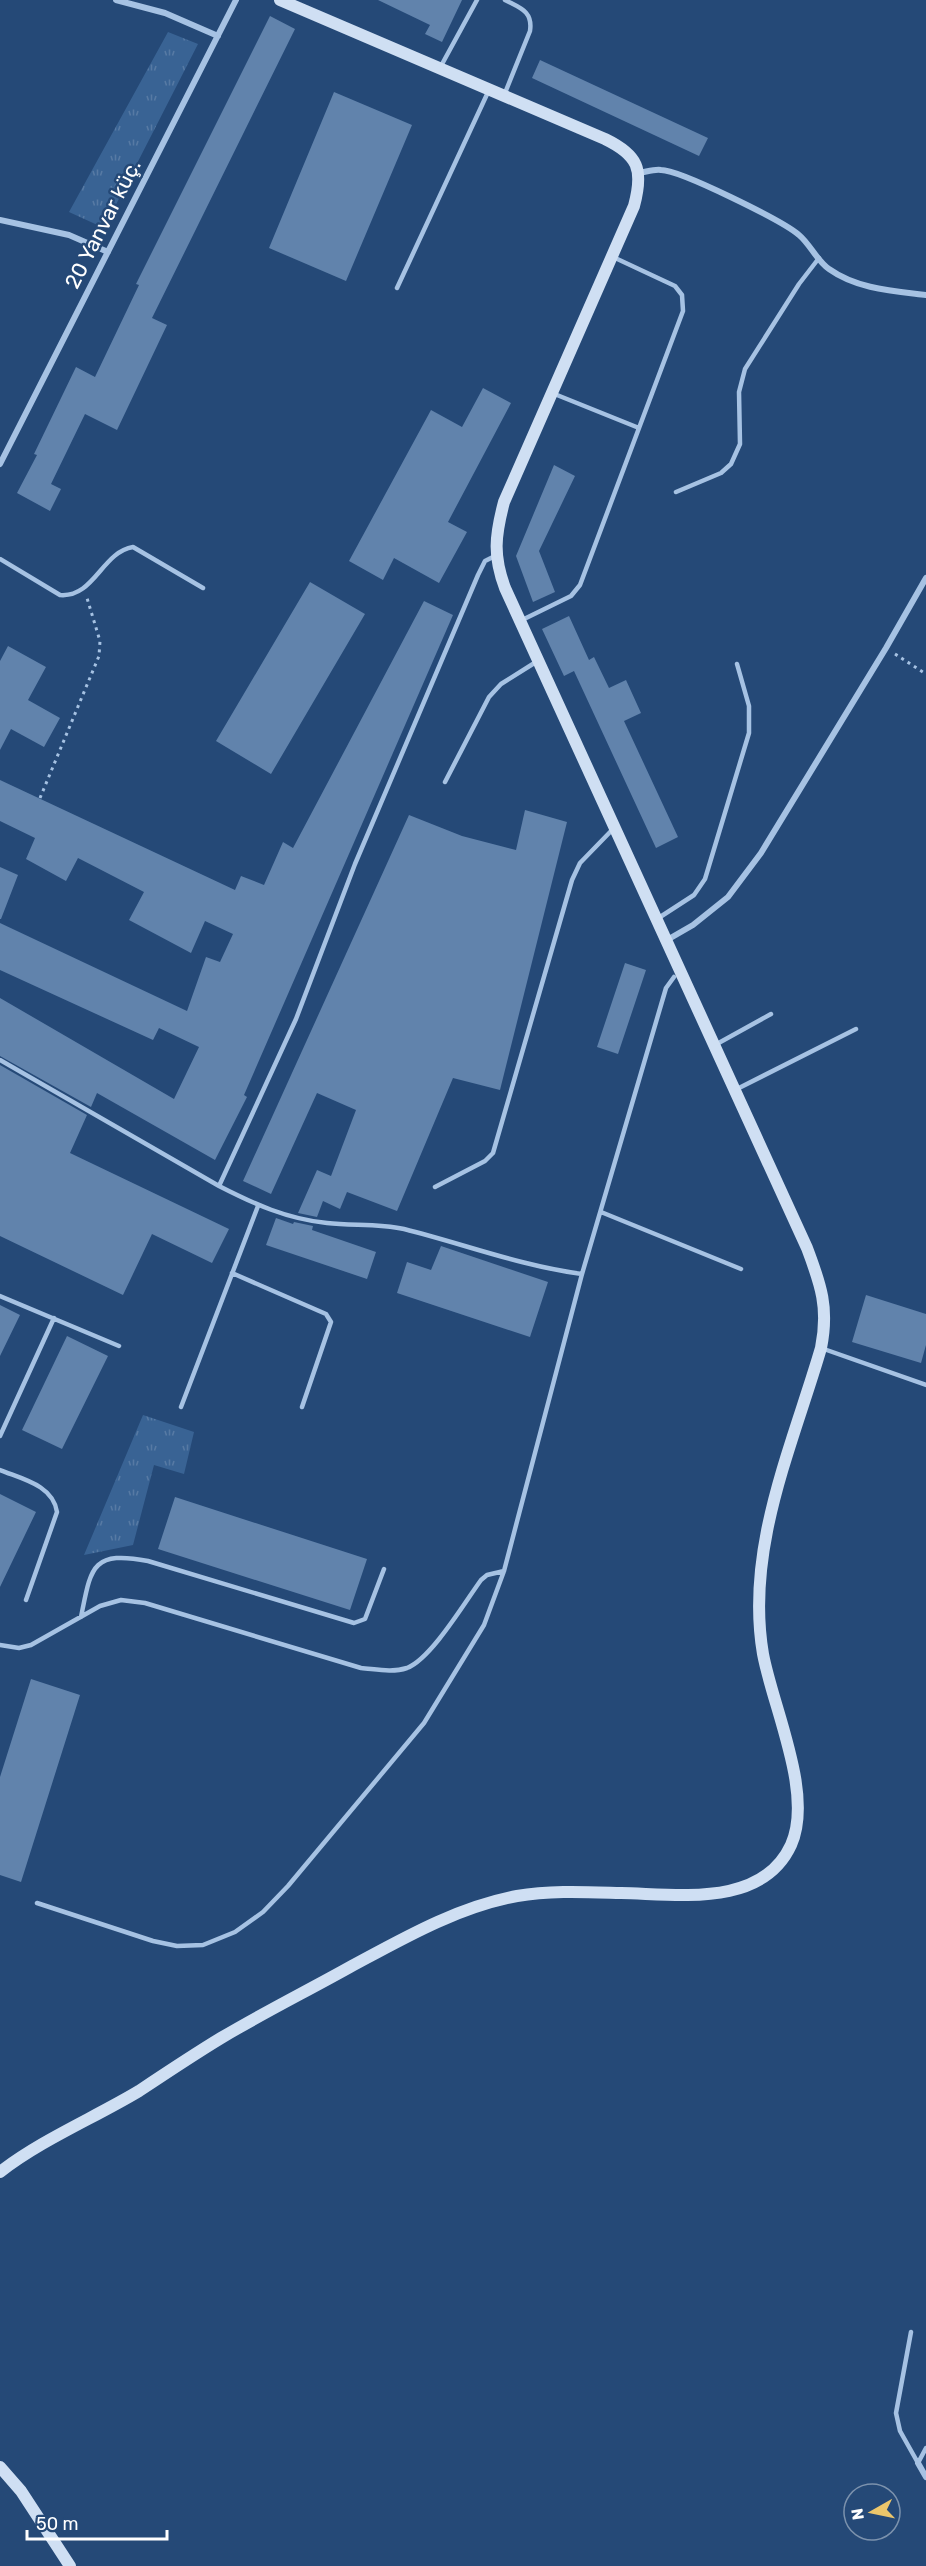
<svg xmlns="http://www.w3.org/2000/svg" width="926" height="2566" font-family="Rubik,sans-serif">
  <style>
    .grass { fill: url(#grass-tufts) }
    .building { fill: #6183ac }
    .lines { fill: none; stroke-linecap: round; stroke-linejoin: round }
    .path { stroke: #a6c2e3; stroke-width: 3; stroke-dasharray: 3 4.5; stroke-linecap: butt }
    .lane { stroke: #a6c2e3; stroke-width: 4.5 }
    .street { stroke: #a6c2e3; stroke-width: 6 }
    .secondary { stroke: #cfdff3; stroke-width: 12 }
    .labels { text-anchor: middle; stroke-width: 5; stroke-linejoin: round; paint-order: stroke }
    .street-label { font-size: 21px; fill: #fff; stroke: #254977 }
  </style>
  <defs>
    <pattern id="grass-tufts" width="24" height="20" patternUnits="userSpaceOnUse" patternTransform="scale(1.5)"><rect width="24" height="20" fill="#396394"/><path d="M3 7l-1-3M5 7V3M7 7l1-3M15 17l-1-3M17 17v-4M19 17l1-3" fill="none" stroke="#577aa4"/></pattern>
  </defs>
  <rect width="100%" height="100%" fill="#254977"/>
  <path class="grass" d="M168,32L198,44L104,228L69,212Z
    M143,1415L194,1432L184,1474L154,1465L133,1545L84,1555Z"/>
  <path class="building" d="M378,0H462L442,42L425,34L430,25Z
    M270,16L295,29L152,318L167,325L117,430L85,414L51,484L61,489L50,511L17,493L37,455L34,454L76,367L95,377L139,285L136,284Z
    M540,60L708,138L699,156L532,78Z
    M334,92L412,125L346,281L269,248Z
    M483,388L511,403L448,522L467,532L439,583L394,558L383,580L349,561L431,410L462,427Z
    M554,465L575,476L539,551L555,592L533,602L516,556Z
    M310,582L365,614L271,774L216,741Z
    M424,601L453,615L244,1095L247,1097L215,1160L97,1093L91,1107L0,1056V998L174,1099L199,1047L159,1028L153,1040L0,970V923L187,1011L206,957L220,962L233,934L205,921L191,953L129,920L144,892L78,858L66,881L26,859L35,838L0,821V780L235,890L241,876L264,885L283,842L293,848Z
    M569,616L589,660L594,657L609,688L626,680L641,713L624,721L678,837L656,848L574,671L564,676L542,629Z
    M8,646L46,667L28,700L60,718L44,747L11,729L0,750V661Z
    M525,810L567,822L500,1090L453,1078L397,1211L347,1192L340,1209L323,1201L317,1217L298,1213L317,1170L331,1176L356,1110L317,1093L271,1194L243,1181L409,815L462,836L516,850Z
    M0,867L18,875L1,919H0Z
    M625,963L646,970L618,1054L597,1047Z
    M0,1065L87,1115L70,1153L229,1229L212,1263L152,1234L123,1295L0,1236Z
    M276,1218L293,1224L294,1222L313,1226L312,1230L376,1252L367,1279L266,1245Z
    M441,1246L548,1282L530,1337L397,1293L407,1262L431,1270Z
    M866,1295L926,1314V1345L921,1363L852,1342Z
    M0,1305L20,1315L0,1356Z
    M67,1336L108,1356L62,1449L22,1430Z
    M0,1494L36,1512L0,1587Z
    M175,1497L367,1559L350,1610L158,1549Z
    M31,1679L80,1695L21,1882L0,1875V1777Z"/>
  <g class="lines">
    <path class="path" d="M895,654L926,674
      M40,798L99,656L100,641L87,598"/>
    <path class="lane" d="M441,66L477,0
      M505,93L530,31C533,11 520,8 505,0
      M397,288L489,90
      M552,393L639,428
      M676,492L721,473L731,464L740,444L739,392L745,369L799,284L819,258
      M0,559L60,595C94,598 102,552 133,547L203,588
      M520,621L571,596L580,585L683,311L682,295L675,286L613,257
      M445,782L489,697L501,684L536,662
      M657,919L694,895L705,879L749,733V706L737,664
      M715,1045L771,1014
      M0,1060L219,1186L296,1019L355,864L478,575L485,561L495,556
      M735,1090L856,1029
      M219,1186C254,1204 287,1219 327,1223C353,1226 378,1223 404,1229C464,1244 521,1266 582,1274L666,988L674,977
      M435,1187L485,1161L493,1153L572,880L580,863L613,829
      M601,1212L741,1269
      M232,1273L326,1314L331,1322L302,1407
      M0,1296L119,1346
      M821,1348L926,1385
      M181,1407L258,1206
      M0,1436L54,1318
      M0,1470C22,1479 53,1485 57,1512L26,1600
      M81,1617C91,1568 91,1550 148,1561L354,1623L365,1619L384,1569
      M0,1645L19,1648L31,1645L100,1606L121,1600L145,1603L361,1668C375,1669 392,1673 407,1668C431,1659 465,1602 481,1580L487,1575L504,1571
      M37,1903L153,1941L177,1946L203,1945L235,1932L263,1912L288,1886L424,1723L484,1625L504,1571L582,1274
      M911,2332L896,2413L900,2431L918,2463
      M918,2463L926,2448"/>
    <path class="street" d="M116,0L165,13L218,36
      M638,173C646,172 654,169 661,170C680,170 783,221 799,235C810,244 817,261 829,269C857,289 893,291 926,295
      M0,220L69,235L108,252
      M0,464L236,0
      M667,940L693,925L728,897L761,853L886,648L926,578
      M918,2463L926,2477"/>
    <path class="secondary" d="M0,2172C41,2140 94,2118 139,2091C166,2073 193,2055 221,2038C263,2013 307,1991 350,1967C402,1939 457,1907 517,1896C551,1890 587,1892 621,1893C678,1894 762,1908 791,1845C814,1794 773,1708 763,1654C745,1549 792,1447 821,1348C829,1308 821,1285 807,1248L505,588C493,556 495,536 504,502L634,206C644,169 638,155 605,139L280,0
      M0,2467L21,2491L70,2566"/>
  </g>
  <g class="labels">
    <g class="street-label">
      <text transform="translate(103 224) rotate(-63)" y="7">20 Yanvar küç.</text>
    </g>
  </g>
  <g transform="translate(872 2512) rotate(261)"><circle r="28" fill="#254977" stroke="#7c92ad" stroke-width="1.5"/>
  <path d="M0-4.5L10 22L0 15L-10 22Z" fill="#ecc66b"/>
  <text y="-9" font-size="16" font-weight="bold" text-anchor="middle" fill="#ffffff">N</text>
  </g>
  <path d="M27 2530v9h140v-9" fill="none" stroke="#ffffff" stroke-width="3"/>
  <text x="36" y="2530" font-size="18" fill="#ffffff" stroke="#254977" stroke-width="4.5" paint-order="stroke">50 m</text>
</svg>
